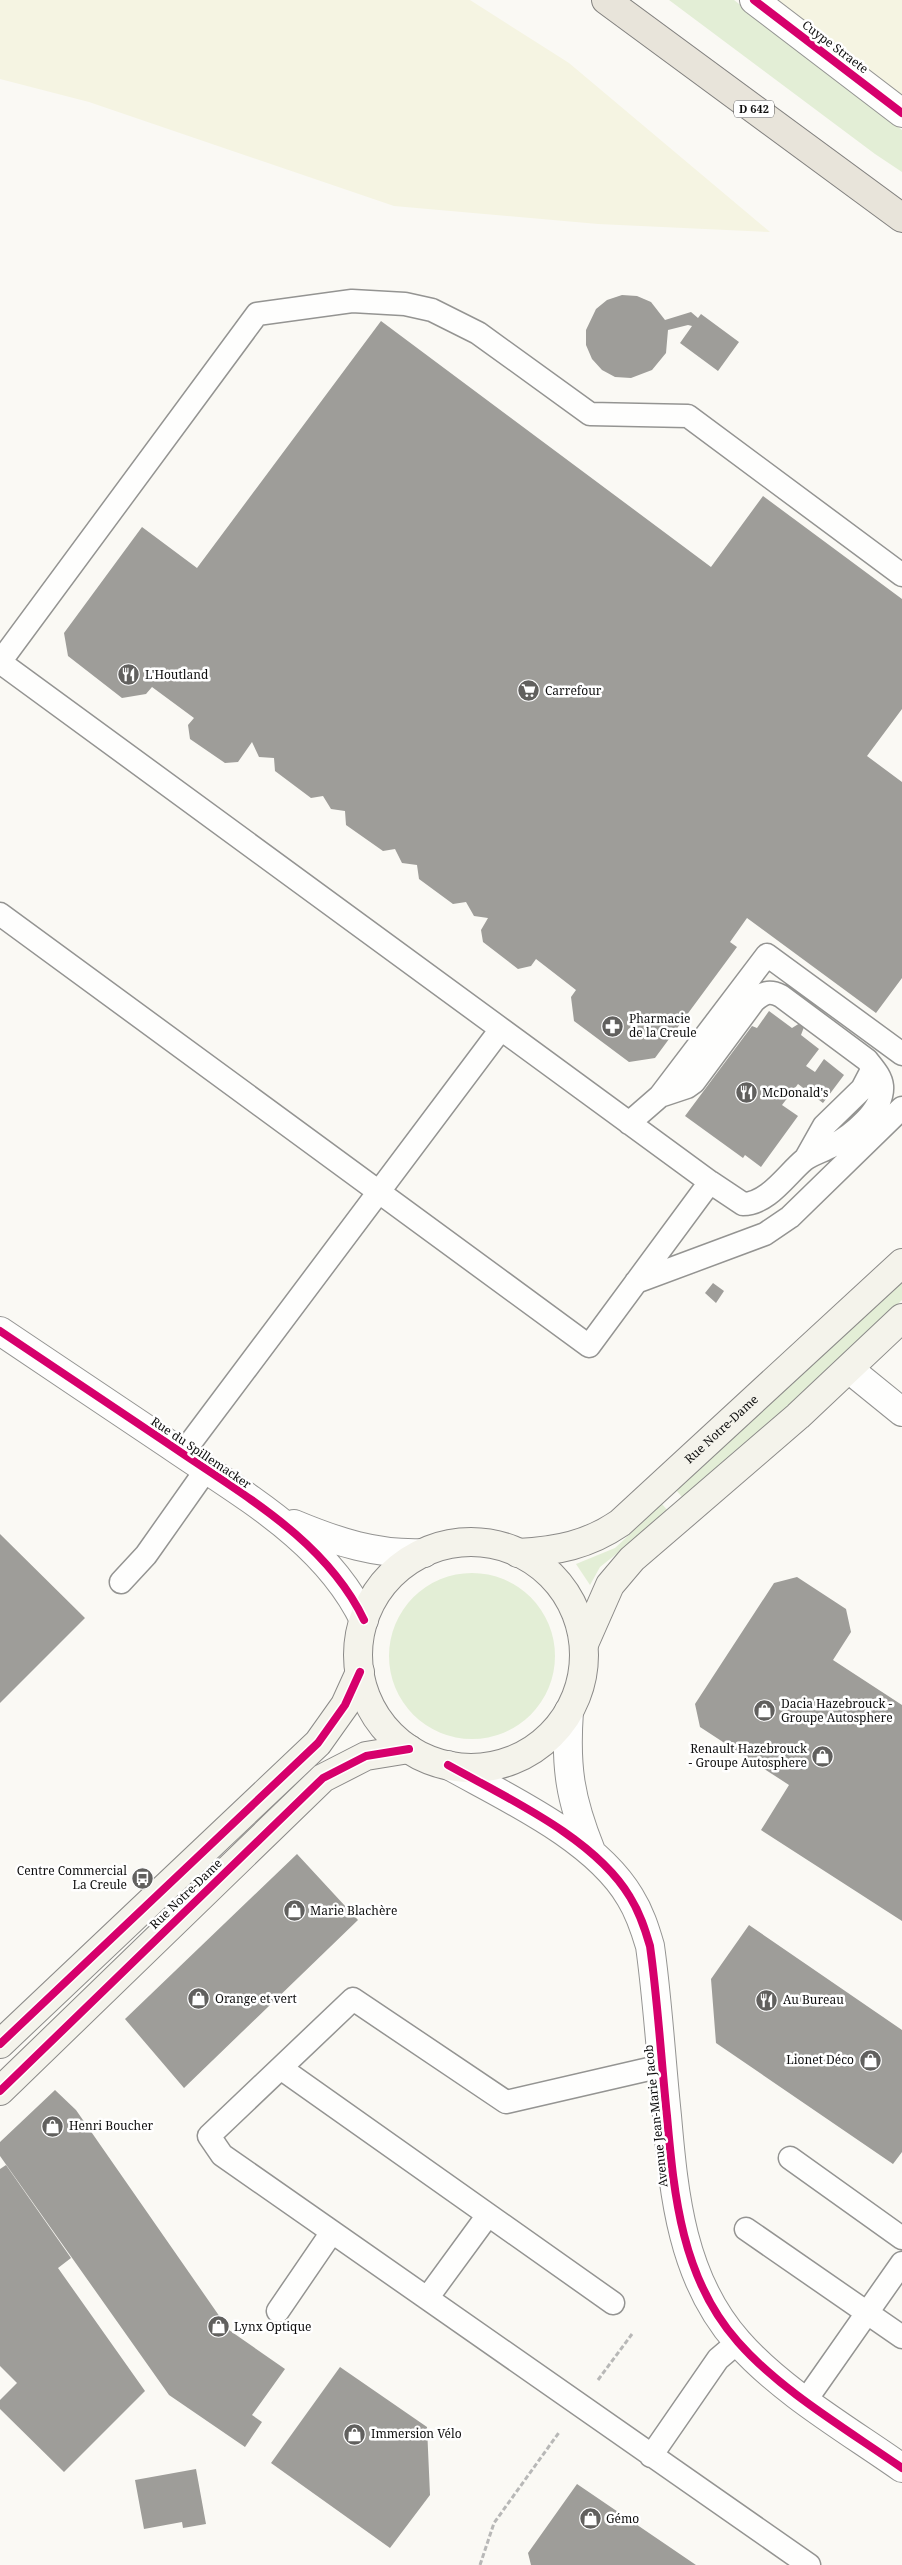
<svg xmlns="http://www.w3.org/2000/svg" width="902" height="2565" font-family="'Noto Serif',serif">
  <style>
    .farmland { fill: #f5f4e2 }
    .green { fill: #e3eed6 }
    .building { fill: #9e9d99 }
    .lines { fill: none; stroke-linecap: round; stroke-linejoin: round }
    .service-casing { stroke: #949492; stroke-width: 25 }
    .minor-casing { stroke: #949492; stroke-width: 30 }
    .secondary-casing { stroke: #8b8a88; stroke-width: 30 }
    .trunk-casing { stroke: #82817f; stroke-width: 30 }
    .path { stroke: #b8b8b7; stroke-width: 3; stroke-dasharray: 5 2.5; stroke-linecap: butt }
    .service { stroke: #fefefd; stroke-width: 22 }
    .minor { stroke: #fefefd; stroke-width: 28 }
    .secondary { stroke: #f4f3eb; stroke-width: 28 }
    .trunk { stroke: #e8e4da; stroke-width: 28 }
    .cycleway-casing { stroke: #fff; stroke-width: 11 }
    .cycleway { stroke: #d6006c; stroke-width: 8 }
    .labels { text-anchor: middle; stroke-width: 5; stroke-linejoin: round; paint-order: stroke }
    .shield { fill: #fff; stroke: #565656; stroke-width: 1 }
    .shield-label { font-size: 11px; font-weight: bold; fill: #0e0e0e }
    .street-label { font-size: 12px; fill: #0e0e0e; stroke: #fff }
    .poi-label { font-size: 12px; fill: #0e0e0e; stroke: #fff; text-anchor: start }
  </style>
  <rect width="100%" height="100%" fill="#faf9f4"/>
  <path class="farmland" d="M0,0H470L569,63L770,232L598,224L394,206L89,102L0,79Z
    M771,0H902V98Z"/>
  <path class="green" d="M669,0H734L902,130V172L875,154Z
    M902,1277V1300L781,1415L683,1498L675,1489Z
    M662,1504L669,1512L600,1567L590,1585L576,1564L615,1548Z
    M389 1656a83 83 0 1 1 166 0a83 83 0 1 1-166 0Z"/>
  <path class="building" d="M622,295L637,296L651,302L665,320L691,312L698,318L701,314L739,342L718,371L680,343L692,326L688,325L668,330L666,353L652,370L631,378L615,377L602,370L592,359L586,345V330L596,309L607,300Z
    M381,321L711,567L763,496L902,599V709L867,756L902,782V978L876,1013L747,918L730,942L737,947L655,1058L629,1062L574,1021L571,997L576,990L536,959L531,966L518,969L483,942L481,930L488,918L474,916L466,902L453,904L419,879L417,865L402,863L395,849L383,851L346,825L345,811L331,809L323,796L311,798L275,771L274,758L259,757L252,742L238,762L225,763L190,739L188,725L194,718L152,687L146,694L122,698L68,656L64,633L142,527L197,568Z
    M769,1011L792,1028L800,1023L804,1027L801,1035L819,1049L806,1066L815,1072L824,1059L844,1075L823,1103L798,1084L782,1105L798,1116L761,1167L745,1155L743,1158L685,1116L752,1026L757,1028Z
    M713,1283L724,1291L716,1303L705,1293Z
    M0,1534L85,1618L0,1703Z
    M797,1577L846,1609L851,1632L833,1660L902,1705V1921L761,1830L789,1785L700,1727L695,1704L774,1583Z
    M297,1854L358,1920L184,2088L125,2019Z
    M749,1925L902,2030V2152L893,2164L716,2043L711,1979Z
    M55,2090L76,2110L229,2330L285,2369L252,2415L262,2422L245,2447L169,2395L0,2156V2142Z
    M6,2165L71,2258L58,2268L145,2391L64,2472L0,2409V2400L17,2383L0,2366V2169Z
    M340,2367L427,2427L430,2495L390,2548L271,2463Z
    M196,2469L206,2524L183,2528L182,2522L144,2529L135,2480Z
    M577,2484L696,2565H531L528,2553Z"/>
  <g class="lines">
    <defs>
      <path id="service" d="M0,662L710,1182L743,1204C768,1204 787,1174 804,1160C812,1154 823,1151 832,1146C851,1136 884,1110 882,1086C881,1076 873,1068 867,1060L781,996C769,990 763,993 754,1001L694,1082L687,1087L660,1096
        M0,662L257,314L352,301L405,304L432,310L478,333L590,414L688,416L902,575
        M0,914L589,1346L710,1182
        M629,1123L660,1096L767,955L902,1054
        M806,1158L824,1126L862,1089L873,1068
        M636,1282L765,1234L790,1217L902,1108
        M182,1454L501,1029
        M121,1582L146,1555L206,1470
        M662,2066L506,2102L353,1999L209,2136L222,2155L809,2565
        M282,2069L613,2303
        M790,2158L902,2238
        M746,2229L902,2337
        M428,2297L488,2215
        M278,2311L332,2232
        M806,2400L902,2263
        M651,2456L718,2359L738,2342"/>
      <path id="minor" d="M754,0L902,113
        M0,1331C57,1369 113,1407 170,1445C241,1494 325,1539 364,1620
        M849,1369L902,1412
        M294,1524C337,1542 377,1555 424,1553
        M569,1711C565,1767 570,1799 591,1851
        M448,1765C507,1798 595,1838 630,1897C640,1913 645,1929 650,1946C658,2003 661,2059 667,2116C674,2196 682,2279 738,2342C781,2391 848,2430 902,2468"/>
      <g id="secondary">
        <circle cx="471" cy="1655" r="113"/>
        <path id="s1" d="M518,1553C557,1551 588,1545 620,1523L902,1263"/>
        <path d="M584,1644L610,1585L632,1559L798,1416L902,1318"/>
        <path d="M0,2044L318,1743L345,1705L360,1672"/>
        <path d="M0,2091L323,1778L366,1756L409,1749"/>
      </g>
      <path id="trunk" d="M606,0L902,218"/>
    </defs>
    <use href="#service" class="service-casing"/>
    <use href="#minor" class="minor-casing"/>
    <use href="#secondary" class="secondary-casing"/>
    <use href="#trunk" class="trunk-casing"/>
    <path class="path" d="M598,2380L632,2334
      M480,2565L494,2523L560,2431"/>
    <use href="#service" class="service"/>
    <use href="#minor" class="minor"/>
    <use href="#secondary" class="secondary"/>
    <use href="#trunk" class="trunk"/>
    <defs>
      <path id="cycleway" d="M754,0L902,113
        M0,1331C57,1369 113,1407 170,1445C241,1494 325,1539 364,1620
        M448,1765C507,1798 595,1838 630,1897C640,1913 645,1929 650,1946C658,2003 661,2059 667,2116C674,2196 682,2279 738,2342C781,2391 848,2430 902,2468
        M0,2044L318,1743L345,1705L360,1672
        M0,2091L323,1778L366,1756L409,1749"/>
    </defs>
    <use href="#cycleway" class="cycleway-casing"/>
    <use href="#cycleway" class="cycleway"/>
  </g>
  <defs>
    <symbol id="restaurant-disc" viewBox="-11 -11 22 22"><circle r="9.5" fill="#61605e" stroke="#fff"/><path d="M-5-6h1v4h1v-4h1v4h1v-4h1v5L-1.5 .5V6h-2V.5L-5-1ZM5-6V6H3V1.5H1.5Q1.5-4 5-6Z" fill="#fff"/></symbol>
    <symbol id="supermarket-disc" viewBox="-11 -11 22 22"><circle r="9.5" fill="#61605e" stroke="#fff"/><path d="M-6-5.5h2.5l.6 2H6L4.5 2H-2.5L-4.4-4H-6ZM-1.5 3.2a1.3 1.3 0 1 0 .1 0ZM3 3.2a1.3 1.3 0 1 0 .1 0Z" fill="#fff"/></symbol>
    <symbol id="pharmacy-disc" viewBox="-11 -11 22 22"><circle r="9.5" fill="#61605e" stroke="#fff"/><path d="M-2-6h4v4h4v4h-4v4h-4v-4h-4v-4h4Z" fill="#fff"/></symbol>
    <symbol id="shop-disc" viewBox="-11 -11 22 22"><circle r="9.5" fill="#61605e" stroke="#fff"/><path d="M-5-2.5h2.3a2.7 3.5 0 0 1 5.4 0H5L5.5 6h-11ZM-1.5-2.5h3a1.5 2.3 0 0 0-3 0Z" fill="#fff"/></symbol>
    <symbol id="bus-disc" viewBox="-11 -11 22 22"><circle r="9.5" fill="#61605e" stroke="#fff"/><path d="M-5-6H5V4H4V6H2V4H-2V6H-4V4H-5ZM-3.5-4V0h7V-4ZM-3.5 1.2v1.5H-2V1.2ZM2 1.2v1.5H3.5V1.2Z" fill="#fff"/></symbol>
  </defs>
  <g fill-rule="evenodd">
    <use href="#restaurant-disc" x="116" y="662" width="25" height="25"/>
    <use href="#supermarket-disc" x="516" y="678" width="25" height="25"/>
    <use href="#pharmacy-disc" x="600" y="1014" width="25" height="25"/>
    <use href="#restaurant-disc" x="734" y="1080" width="25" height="25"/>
    <use href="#shop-disc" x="752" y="1698" width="25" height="25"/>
    <use href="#shop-disc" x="810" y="1744" width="25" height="25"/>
    <use href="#bus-disc" x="130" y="1866" width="25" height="25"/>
    <use href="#shop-disc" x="282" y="1898" width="25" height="25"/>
    <use href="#shop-disc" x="186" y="1986" width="25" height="25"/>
    <use href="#restaurant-disc" x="754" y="1988" width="25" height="25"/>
    <use href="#shop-disc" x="858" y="2048" width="25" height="25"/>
    <use href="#shop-disc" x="40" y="2114" width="25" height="25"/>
    <use href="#shop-disc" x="206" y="2314" width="25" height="25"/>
    <use href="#shop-disc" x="342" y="2422" width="25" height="25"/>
    <use href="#shop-disc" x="578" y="2506" width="25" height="25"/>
  </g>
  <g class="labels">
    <rect class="shield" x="734" y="100.5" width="40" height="17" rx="4"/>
    <g class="shield-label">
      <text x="754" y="113">D 642</text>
    </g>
    <g class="street-label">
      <text transform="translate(835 47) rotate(37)" y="4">Cuype Straete</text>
      <text dy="4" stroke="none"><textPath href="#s1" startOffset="246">Rue Notre-Dame</textPath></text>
      <text transform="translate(201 1453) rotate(34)" y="4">Rue du Spillemacker</text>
      <text transform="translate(186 1894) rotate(-44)" y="4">Rue Notre-Dame</text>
      <text transform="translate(656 2116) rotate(-96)" y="4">Avenue Jean-Marie Jacob</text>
    </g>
    <g class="poi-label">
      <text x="145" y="679">L'Houtland</text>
      <text x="545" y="695">Carrefour</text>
      <text x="629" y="1023">Pharmacie<tspan x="629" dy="14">de la Creule</tspan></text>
      <text x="762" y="1097">McDonald's</text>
      <text x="781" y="1708">Dacia Hazebrouck -<tspan x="781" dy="14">Groupe Autosphere</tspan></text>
      <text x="807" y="1753" text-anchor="end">Renault Hazebrouck<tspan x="807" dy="14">- Groupe Autosphere</tspan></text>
      <text x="127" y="1875" text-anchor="end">Centre Commercial<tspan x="127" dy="14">La Creule</tspan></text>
      <text x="310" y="1915">Marie Blachère</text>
      <text x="215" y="2003">Orange et vert</text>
      <text x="783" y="2004">Au Bureau</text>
      <text x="854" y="2064" text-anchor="end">Lionet Déco</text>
      <text x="69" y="2130">Henri Boucher</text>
      <text x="234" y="2331">Lynx Optique</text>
      <text x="371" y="2438">Immersion Vélo</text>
      <text x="606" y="2523">Gémo</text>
    </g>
  </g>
</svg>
